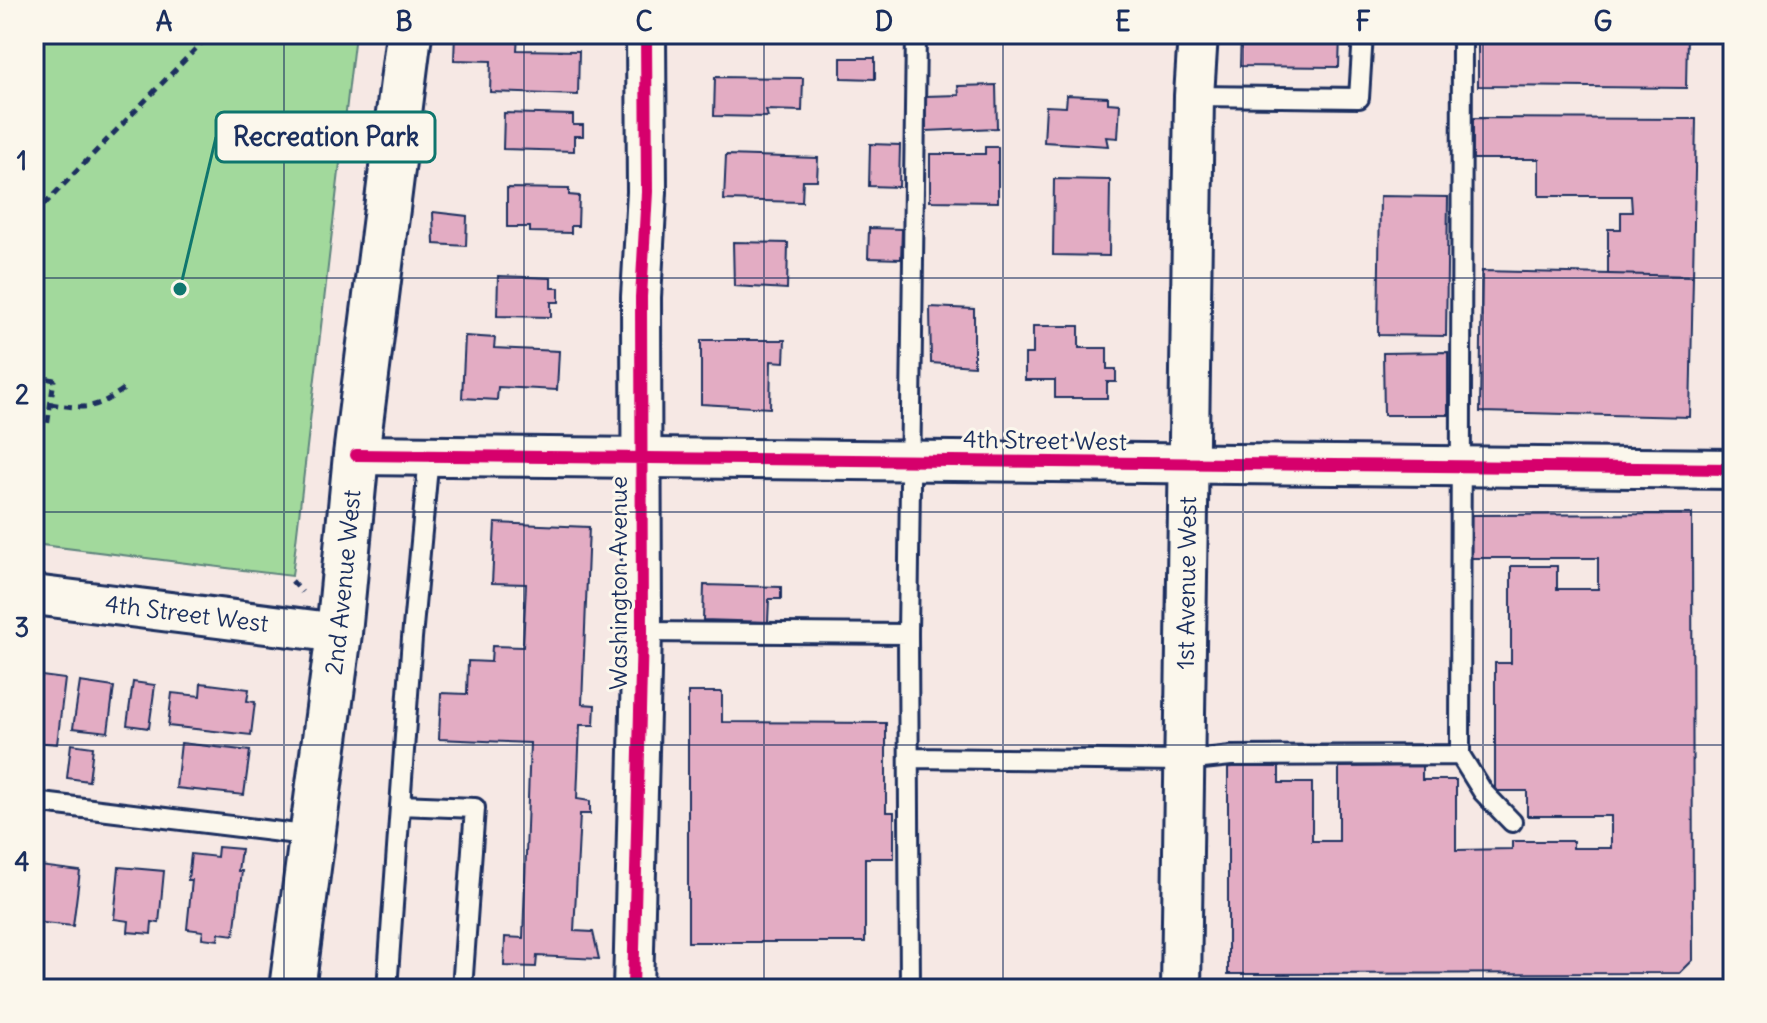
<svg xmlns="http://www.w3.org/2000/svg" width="1767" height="1023" font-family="Delius,sans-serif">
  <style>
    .green { fill: #a2d99c; stroke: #5e847d; stroke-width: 2 }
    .building { fill: #e3acc3; stroke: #1b2f5e; stroke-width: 2 }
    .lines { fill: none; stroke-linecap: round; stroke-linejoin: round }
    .lane-casing { stroke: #1b2f5e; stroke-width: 24 }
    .street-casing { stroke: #1b2f5e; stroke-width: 44 }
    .secondary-casing { stroke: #1b2f5e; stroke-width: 50 }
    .path { stroke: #1b2f5e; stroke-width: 5; stroke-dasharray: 8 6; stroke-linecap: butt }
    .lane { stroke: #fbf7ec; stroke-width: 18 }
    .street { stroke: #fbf7ec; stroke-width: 38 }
    .secondary { stroke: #fbf7ec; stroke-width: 44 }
    .cycleway-casing { stroke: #fbf7ec; stroke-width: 17 }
    .cycleway { stroke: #d6006c; stroke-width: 12 }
    .grid { fill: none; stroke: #1b2f5e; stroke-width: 2; stroke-opacity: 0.55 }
    .labels { text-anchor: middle; stroke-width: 6; stroke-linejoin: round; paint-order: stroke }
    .street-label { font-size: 24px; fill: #1b2f5e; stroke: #fbf7ec }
    .leader { fill: none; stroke: #0f766e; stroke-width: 3 }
    .callout-dot { fill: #0f766e; stroke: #fbf7ec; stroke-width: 3 }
    .callout { fill: #fbf7ec; stroke: #0f766e; stroke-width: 3 }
    .callout-label { font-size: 26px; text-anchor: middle; font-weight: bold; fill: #1b2f5e }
    .neatline { fill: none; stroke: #1b2f5e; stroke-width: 3 }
    .grid-label { font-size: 26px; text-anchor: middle; font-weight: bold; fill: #1b2f5e }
  </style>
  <rect width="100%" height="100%" fill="#f6e8e4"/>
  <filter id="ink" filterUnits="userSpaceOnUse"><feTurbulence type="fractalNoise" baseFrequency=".0125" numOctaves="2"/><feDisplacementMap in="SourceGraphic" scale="16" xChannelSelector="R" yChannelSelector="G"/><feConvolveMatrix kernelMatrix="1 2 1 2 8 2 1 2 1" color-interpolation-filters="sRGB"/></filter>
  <g filter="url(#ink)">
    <path class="green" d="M34,34H355L292,576L34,544Z"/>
    <path class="building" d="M455,34L518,35L517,50L579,51L578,95L490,92L491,61L454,60Z
      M1039,34H1083V43L1039,41Z
      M1241,34H1340L1339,67L1240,66Z
      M1478,34H1687L1686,88L1478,86Z
      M841,58H875V79L841,78Z
      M715,77L803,78L802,111L766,110L768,117L714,116Z
      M996,85L997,128L926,131L925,96L959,95L958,86Z
      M1067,95L1108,97V103L1120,104L1118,138L1106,137L1108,146L1044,142L1046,106L1066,107Z
      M504,113L573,115V125H583V136H574V151L503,149Z
      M1473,118L1696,119L1693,276L1608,274V229H1621V212H1632L1631,196H1539V159H1473Z
      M870,144L900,145L899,187L869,186Z
      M985,147H998V202L930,201V154H985Z
      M726,155L818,158L817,180H803L802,202L724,200Z
      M1054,179L1110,180L1109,256L1053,255Z
      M507,188L569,189V195L579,196L578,226H571V233L530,232V227H507Z
      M1380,196L1448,197L1446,336L1378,335Z
      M433,212L467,216L466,246L434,244Z
      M869,228L902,229L901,259L868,258Z
      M733,242L788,243L787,289L734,286Z
      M1482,271L1693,276L1690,417L1480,412Z
      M498,276L551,278V288H559V302H551V317L497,316Z
      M930,307L974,309V366L931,363Z
      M1033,326H1079V348H1107V369H1116V382H1107V398H1055V380H1025V354H1033Z
      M465,336L495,338L494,348L559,351L557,390L498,387L497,400L462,398Z
      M701,340H785L784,362L771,361L770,408L701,404Z
      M1448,352V415H1384L1383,353Z
      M34,382L43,383L38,426H34Z
      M1692,514L1693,960L1680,973L1228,974V767H1279V783H1312V841H1339V767L1422,766V780H1456V850L1512,849V841H1573V848H1611V816H1527V791H1495V663H1511V566H1557V589H1598V558H1471V515Z
      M495,523L589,527L582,704L595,705L594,725H580L577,799L590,801V814H580L574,931L593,932L599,959L537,956L536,967L504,966L505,937L523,938L530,743L439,739L441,693L467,694L468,661L491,662L492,646L523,647L526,584L492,583Z
      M704,585L781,587V599H769L768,622L703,620Z
      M34,675L65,679L57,744L34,742Z
      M80,682L114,687L108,732L73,728Z
      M133,682L155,685L149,728L127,725Z
      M201,683L249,689L247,701L255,702L251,735L168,726L172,693L200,696Z
      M688,692H722V722L886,723V812H894V858H865V942H688Z
      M181,743L250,751L244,795L176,788Z
      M71,744L93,747L89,781L67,778Z
      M218,847L241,849L238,871H242L234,935L219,933L218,940L202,938L203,931L187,929L192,880H188L191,854L217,857Z
      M40,866L80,871L73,926L34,922Z
      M119,867L164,871L159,923L152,922L151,934L128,932L129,921L114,919Z"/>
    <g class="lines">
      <defs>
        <path id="lane" d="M1462,34L1460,755L1483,792L1512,822
          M1194,96L1359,98L1363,34
          M642,632L908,634
          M910,758L1184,761L1231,756L1460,755
          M34,802L313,836
          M400,805L475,808L462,989
          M387,989L412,638L429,456
          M910,989L908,634L916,34"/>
        <g id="street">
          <path d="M356,455L1733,469"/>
          <path id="s1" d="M34,595L339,633"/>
          <path d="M633,989L642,632L641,297L647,192L646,34"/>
          <path id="s2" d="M1181,989L1194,96L1198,34"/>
        </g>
        <g id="secondary">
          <path id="s3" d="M292,989L339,633L356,455L409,34"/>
        </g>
      </defs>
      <use href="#lane" class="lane-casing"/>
      <use href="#street" class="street-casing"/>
      <use href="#secondary" class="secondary-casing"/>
      <path class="path" d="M34,215L210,34
        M34,375L54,380L47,427
        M50,404C86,409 94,410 124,389
        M292,581L302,592"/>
      <use href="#lane" class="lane"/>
      <use href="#street" class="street"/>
      <use href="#secondary" class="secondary"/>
      <defs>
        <path id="cycleway" d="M356,455L1733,469
          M633,989L642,632L641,297L647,192L646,34"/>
      </defs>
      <use href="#cycleway" class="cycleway-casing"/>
      <use href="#cycleway" class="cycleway"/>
    </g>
  </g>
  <path class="grid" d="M284,34V989M524,34V989M764,34V989M1003,34V989M1243,34V989M1483,34V989M34,278H1733M34,512H1733M34,745H1733"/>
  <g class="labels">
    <g class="street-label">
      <text transform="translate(1045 441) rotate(1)" y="8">4th Street West</text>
      <text dy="8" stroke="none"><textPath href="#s3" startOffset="410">2nd Avenue West</textPath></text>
      <text transform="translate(619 583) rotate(-90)" y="8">Washington Avenue</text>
      <text dy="8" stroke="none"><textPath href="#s2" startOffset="406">1st Avenue West</textPath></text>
      <text dy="8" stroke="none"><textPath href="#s1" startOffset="154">4th Street West</textPath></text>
    </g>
  </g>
  <path class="leader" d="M180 289L216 137"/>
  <circle class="callout-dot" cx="180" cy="289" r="8"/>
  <rect class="callout" x="216" y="112" width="219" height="50" rx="8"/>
  <g class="callout-label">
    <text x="326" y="146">Recreation Park</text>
  </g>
  <rect width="1767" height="1023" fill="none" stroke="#fbf7ec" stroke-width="88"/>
  <rect x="44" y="44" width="1679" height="935" class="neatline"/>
  <g class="grid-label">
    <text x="164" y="31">A</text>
    <text x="404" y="31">B</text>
    <text x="644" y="31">C</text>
    <text x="884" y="31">D</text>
    <text x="1123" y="31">E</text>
    <text x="1363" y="31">F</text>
    <text x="1603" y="31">G</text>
    <text x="22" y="170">1</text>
    <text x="22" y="404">2</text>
    <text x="22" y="637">3</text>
    <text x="22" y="871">4</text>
  </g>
</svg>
